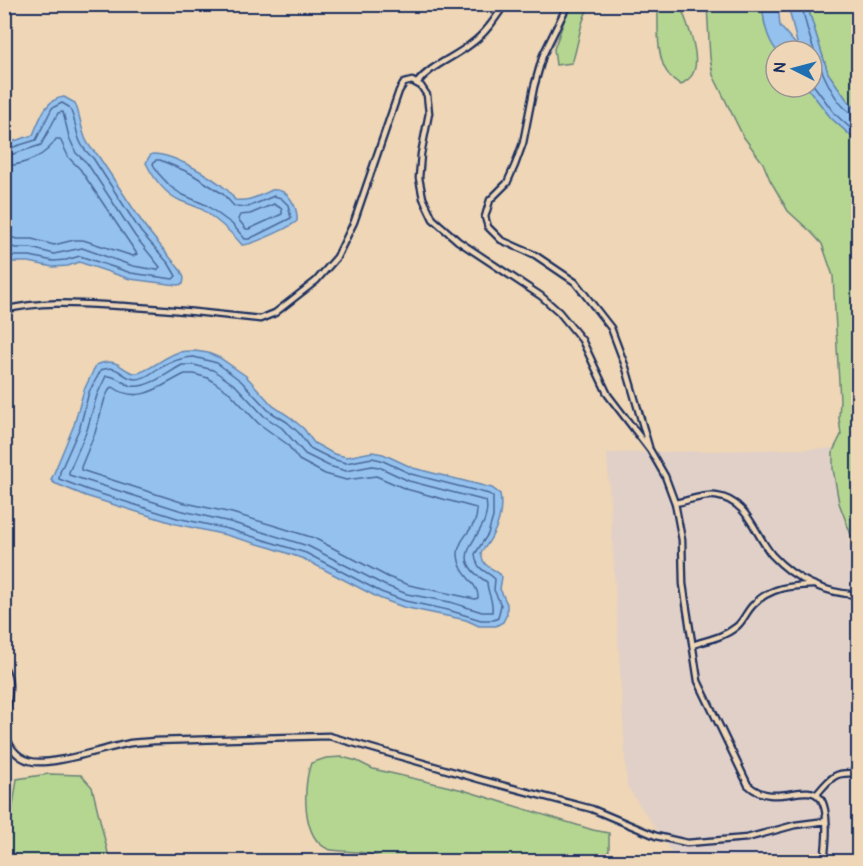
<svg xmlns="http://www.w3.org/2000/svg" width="863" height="866" font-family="Pangolin,sans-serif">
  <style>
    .built { fill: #e1d0c8 }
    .green { fill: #b5d690; stroke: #688277; stroke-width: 1.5 }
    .water { fill: #94c1ee; stroke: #6487b4; stroke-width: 1.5 }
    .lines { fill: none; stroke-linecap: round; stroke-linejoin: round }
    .shore { stroke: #4b6998; stroke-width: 1.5 }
    .lane-casing { stroke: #1b2f5e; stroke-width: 9 }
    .lane { stroke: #eed6b6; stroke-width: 4.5 }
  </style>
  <rect width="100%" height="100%" fill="#eed6b6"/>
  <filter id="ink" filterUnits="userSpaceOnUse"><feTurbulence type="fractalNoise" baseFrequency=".0167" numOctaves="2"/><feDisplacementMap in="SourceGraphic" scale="12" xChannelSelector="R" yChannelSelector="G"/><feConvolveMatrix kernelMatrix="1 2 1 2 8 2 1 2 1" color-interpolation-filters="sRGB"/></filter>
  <g filter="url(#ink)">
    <path class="built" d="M858,448L848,543L858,554V861H677L627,786L607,453Z"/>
    <path class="green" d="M570,5H590C579,23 579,44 572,63L556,65L554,49Z
      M655,5H680C686,21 703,58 692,75C690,79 684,82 681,85C678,82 673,80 670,76C656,61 658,29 658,9Z
      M707,5H762L765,26L777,51L776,87H807L831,118L858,142V553L839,503L833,469V451L841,435L839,418L840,400L833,276L822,244L811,232L788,211L770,180L763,163L743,136L713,75L710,58Z
      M807,5H858V111L847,100L828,73Z
      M342,757L357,761L373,769L463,790L593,830L609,833V850L604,861L387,862C373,852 359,852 342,851C338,850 332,851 328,849C301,838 303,785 311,763L326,758Z
      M48,774L81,775L92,787L108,853L112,861H5L17,779Z"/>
    <path class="water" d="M762,5H778L780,26L798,47L788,5H807L828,73L847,100L858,111V142L831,118L807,87H812V51H777C766,38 764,21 762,5Z
      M64,97L75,103C83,122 80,140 97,154L146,228L181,271L184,278L183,284L177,285L130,279L79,262L68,266L53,267L29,262H11L5,257V144L33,135C40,119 45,99 64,97Z
      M152,154C172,153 211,176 226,189C230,192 232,196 235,200C246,201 253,199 263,194C264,194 272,190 272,190C289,188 298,208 297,221C289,228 252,245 242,245C231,231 218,221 203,210C197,206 188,204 181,201C165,194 154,179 146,163L149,157Z
      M195,351L208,353L220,358L246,376L273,406L290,417L304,429L314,443L334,454L347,457L372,452L383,454L413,468L492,488L500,494C504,517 494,536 481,553C484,571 493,565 502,577L500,589L507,604V614L503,622L496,626H479L466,620L403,607L379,598L304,559L272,548L226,535L176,524L86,496L54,483L51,480L74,425L84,390L96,365C120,355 122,373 136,373C147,373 167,354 180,352C185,351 190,351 195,351Z"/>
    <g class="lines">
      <path class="shore" d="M802,4C805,29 830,112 858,115
        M812,83L835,114L858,135
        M4,150L36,140L52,108L62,103L69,107C80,127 72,140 93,158L141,232L169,264L176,276L173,279L131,273L80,256L66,260L53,261L30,256H13L4,253
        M4,157L41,145L58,113L63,112L69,137L76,153L87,163L135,236L160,267L157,270L133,266L82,248L54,254L31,248H16L4,245
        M156,160H160L190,173L209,185L223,194L234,206L248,207L274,196L281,198L288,205L291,218L249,239H245L232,224L206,205L181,194L171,187L158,173L153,164Z
        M4,166C24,165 47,156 56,139H60L69,158L80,169L137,254L133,256L83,240H74L54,245L32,239H18L4,236
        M274,204L282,209V214L249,229H246L238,219L240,215L250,214Z
        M194,357L217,363L241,381L269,411L287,422L299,433L310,448L332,459L346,463L372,458L381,460L411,474L489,494L493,497V517L488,534L475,554C478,573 484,568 495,579L494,590L501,605L498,618L494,620H481L448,610L405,601L381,592L306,553L228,529L177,518L88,490L59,479L60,472L80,427L89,392L101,370C119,363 122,379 136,379C145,379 151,373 158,369C170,362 181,357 194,357Z
        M182,365H194L213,370L236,386L264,416L282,428L305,454L329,466L346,471L372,466L379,467L409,481L486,501C494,536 439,553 487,582C487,592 494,602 492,612H482L450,602L407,594L384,585L308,546L230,522L179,510L69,475V472L87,430L97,395L106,376C117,375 122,384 132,386C147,389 169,372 182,365Z
        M185,374H194L208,378L230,393L258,423L287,444L299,460L325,474L346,480L376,476L406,489L476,508C481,526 458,536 458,554C459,577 479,582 478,598L475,599L409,585L388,577L314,538L279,527L232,513L181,502L81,470V467L95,433L105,398L110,388L113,387C139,406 161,385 185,374Z"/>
      <defs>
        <path id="lane" d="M568,4L543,55L534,87L523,143L515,165L507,183L490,200L485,217L488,227L501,240L535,255L575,282L611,328L626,368L649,447
          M417,83C431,65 452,59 471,44C485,34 495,19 505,4
          M4,310C44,300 83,304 123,306C169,309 215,314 260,319L275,313L316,281L337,257L354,222L399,91L404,83L412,81L421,86L427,95L429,113L421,154L419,178L423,198L433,219L458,241L541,296L559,312L582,340L608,395L650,450L665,476L675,503L682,540L683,584L698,681L748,785C785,820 839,743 824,862
          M675,503C688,501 704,494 716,496C748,500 755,535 772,555C795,580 825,593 858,595
          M693,645C707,640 724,637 736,627C743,622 746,612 753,605C770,587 790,586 813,585
          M4,667C15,685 4,710 6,731C7,745 16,757 30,761C50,767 108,747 131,743C138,742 146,742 154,741L329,736L482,780L592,809L656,836L687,843L747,838L795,825L826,821
          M817,794C831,777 835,771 858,774"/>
      </defs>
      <use href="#lane" class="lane-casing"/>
      <use href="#lane" class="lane"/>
    </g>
  </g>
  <rect width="863" height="866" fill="none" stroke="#eed6b6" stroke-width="24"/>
  <rect x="12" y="12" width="839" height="842" fill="none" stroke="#1b2f5e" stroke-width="2" filter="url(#ink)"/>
  <g transform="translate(794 69) rotate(276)"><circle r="28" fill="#eed6b6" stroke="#9a9393" stroke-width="1.5"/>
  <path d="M0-4.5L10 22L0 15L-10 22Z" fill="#1f6fb2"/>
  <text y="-9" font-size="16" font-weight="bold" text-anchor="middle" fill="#1b2f5e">N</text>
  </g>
</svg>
